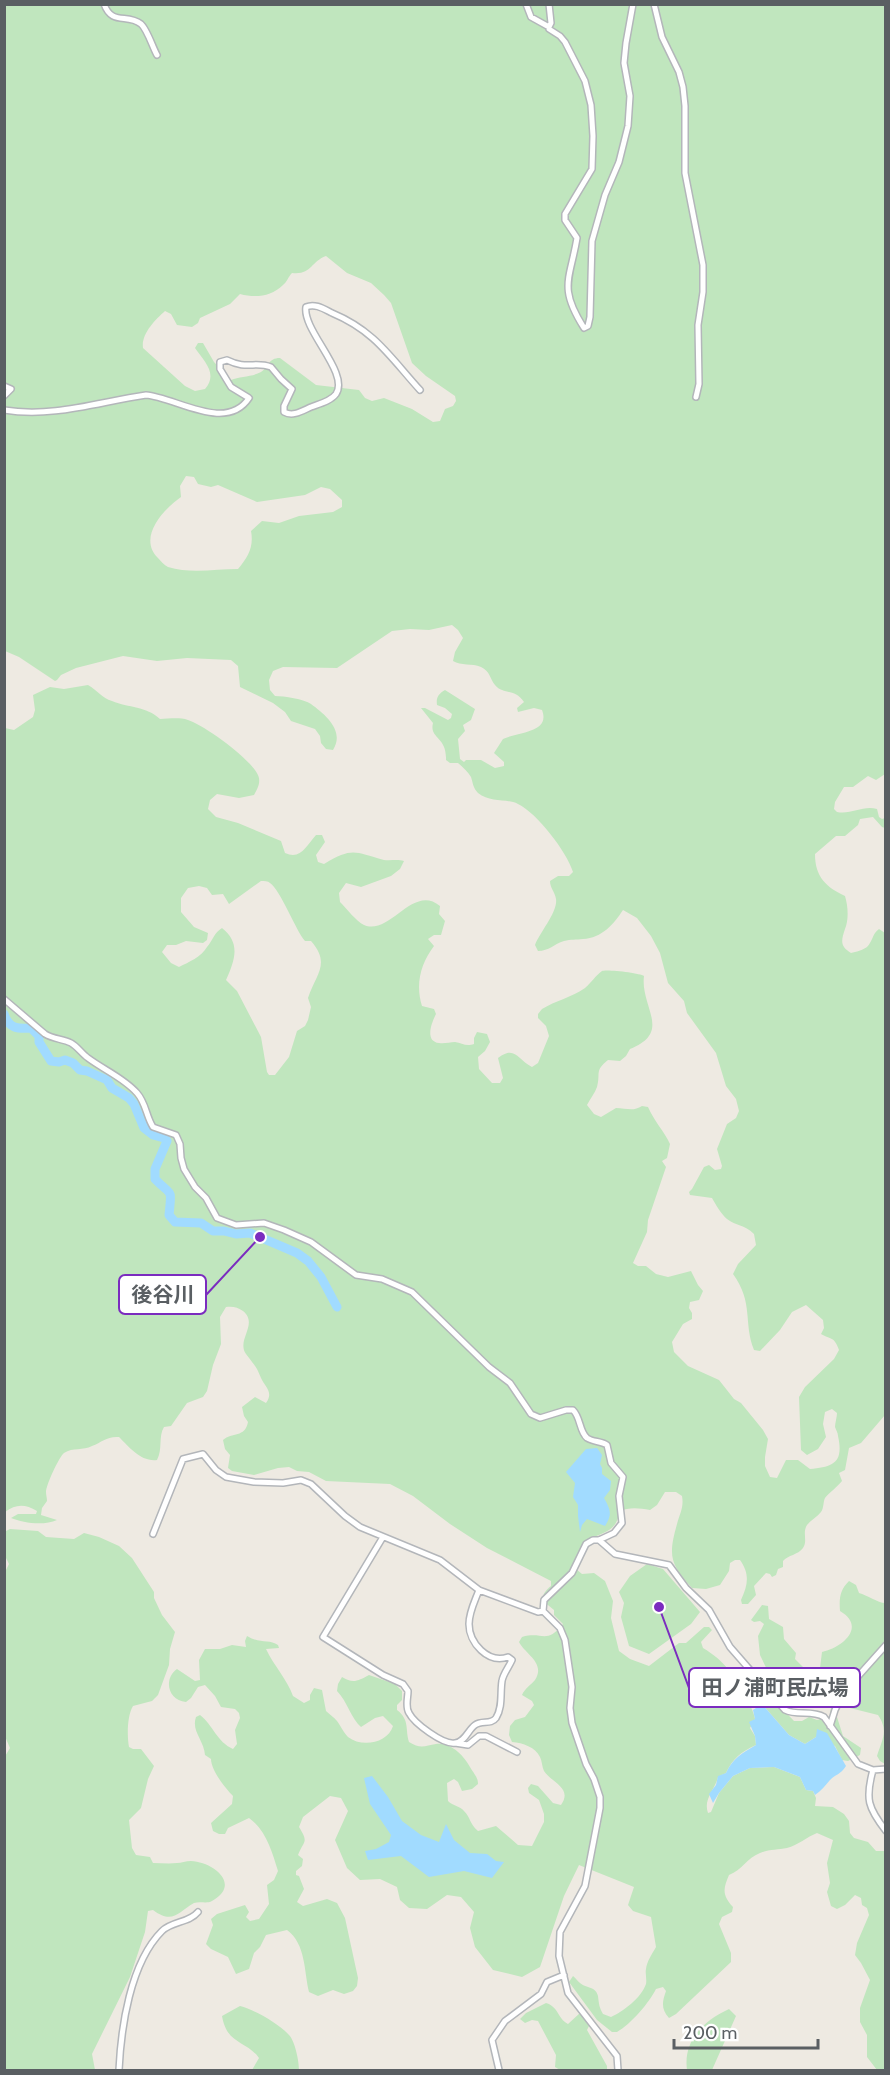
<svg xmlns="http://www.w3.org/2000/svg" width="890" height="2075" font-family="Cabin,'Noto Sans JP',sans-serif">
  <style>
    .green { fill: #c0e6be; fill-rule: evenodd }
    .water { fill: #a1dbff }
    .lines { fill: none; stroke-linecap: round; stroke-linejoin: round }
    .river { stroke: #a1dbff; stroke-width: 9 }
    .minor-casing { stroke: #b3b6ba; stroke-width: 8 }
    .minor { stroke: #fff; stroke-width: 5 }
    .leader { fill: none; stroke: #7b2cbf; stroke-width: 2 }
    .callout-dot { fill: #7b2cbf; stroke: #fff; stroke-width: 2 }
    .callout { fill: #fff; stroke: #7b2cbf; stroke-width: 2 }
    .callout-label { font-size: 21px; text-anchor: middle; font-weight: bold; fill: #5a5f63 }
  </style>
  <rect width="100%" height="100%" fill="#eeeae2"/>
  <path class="green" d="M5,5H885V774L876,780L868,776L853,787H844L835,802L834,809L837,812C851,815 863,805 877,809L879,817L882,819L885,818V828L882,827L873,817L860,819L858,825L845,836H836L815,854C815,877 826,887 845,896C848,906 849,919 845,929C841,941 840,946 851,953C856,952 863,950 867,947C873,941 872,934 879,929L885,933V1415L861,1443L849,1448L845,1470L839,1473L842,1481C837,1487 829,1493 825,1498C823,1502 824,1508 821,1512C817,1517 811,1520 807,1525C802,1533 808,1541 803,1548C798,1555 788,1555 783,1561V1567L778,1569L776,1575L772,1577L770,1574L766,1573L754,1586L756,1595L748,1604H742L741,1600C748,1585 750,1574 740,1560H735L730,1563L729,1571L720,1585L706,1589L692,1588C670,1564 668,1556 677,1524C680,1513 684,1507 682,1496L676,1492H665L657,1505L650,1510C639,1508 630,1507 619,1511C618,1532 602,1532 586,1541L576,1569L582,1574L594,1573L605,1581L613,1601L611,1618L619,1651L630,1659L649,1666L679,1643H686L704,1627H709L712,1630L701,1642L703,1648C726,1662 733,1674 746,1698C750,1705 753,1710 755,1719L750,1728L755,1736L756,1745C741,1752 733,1758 726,1773L718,1777C715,1790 703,1799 708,1813L711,1812L719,1793L733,1776L750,1768L774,1767L800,1777L806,1790L813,1791L816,1798L815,1806L833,1807L844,1814L849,1821L850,1833L854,1838L868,1842L876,1851H885V2070H877L867,2057V2035L860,2022V2008L870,1980L861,1963L855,1955L857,1943L869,1915L867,1908L862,1905L861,1898L855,1895L845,1905L837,1909L831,1906L827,1892L830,1883L827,1863L833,1840L817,1833C807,1837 798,1845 787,1848C778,1850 769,1849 760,1853C747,1858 742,1870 729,1875C723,1889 722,1895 733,1907L732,1912L722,1917L719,1924L731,1953V1962L676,2014L669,2018C661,2009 662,2002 666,1991L663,1987L656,1989C649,2003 631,2024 617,2032H612L597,2020L569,1982L573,1976C576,1978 577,1981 580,1983C585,1988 596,1986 598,1996C599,2004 599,2007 603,2014L611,2017C624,2011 641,1998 646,1984C647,1979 645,1974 646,1969C647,1961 652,1954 656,1947L651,1917L633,1911L628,1905L634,1887L579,1865L564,1896L540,1967L522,1977L493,1970L475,1947L470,1928L474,1912L461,1897L447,1895L427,1909L409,1908L400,1900L397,1887L380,1879L360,1880L347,1868L335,1840L348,1811L341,1798L330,1796L303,1817L299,1827C309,1843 304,1840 298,1855L303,1859L302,1866L296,1871V1875L299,1876L304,1889L297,1902L303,1906L327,1899L337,1903L345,1918L358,1978L357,1986L353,1991L344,1994L333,1990L318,1996L309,1992C304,1971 306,1944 287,1930L266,1935L260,1947L254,1953L249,1969L236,1974L228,1957L211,1949L206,1944L213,1925L211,1919L217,1914L245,1905L249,1912L246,1917L250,1921L259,1919L269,1904L267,1885L274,1880L278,1871C272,1852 266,1830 249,1818L228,1828L225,1834H219L213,1831L211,1823L232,1804L233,1796C225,1788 211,1770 211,1759L205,1755C204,1740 191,1731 196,1717L200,1715C213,1725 217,1742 233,1749L237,1744L235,1730L240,1718L239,1713L235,1709L221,1707L215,1696L205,1685L198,1687L191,1698L186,1702C168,1701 163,1679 177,1669L195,1681L200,1680L199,1660L205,1649H220L232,1645L246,1647L245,1641L247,1636C260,1644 269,1639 278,1645L279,1648L266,1649C274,1666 287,1679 293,1696L304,1703L310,1700V1695L314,1688L322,1690L326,1711C329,1714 334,1717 337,1721C341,1726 343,1732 348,1737C362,1748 388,1743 393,1726L383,1716L375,1718L361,1727C352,1720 347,1701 337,1691L338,1684L342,1677C353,1684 358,1681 369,1675L395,1684L402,1691V1700L397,1705V1710C410,1720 405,1729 409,1742C420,1749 425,1746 436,1744C451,1742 464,1756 470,1767C474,1774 478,1777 478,1784L472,1789L462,1791L458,1782L454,1779L447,1783L448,1801C453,1806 460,1806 464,1811C471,1818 469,1823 478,1831L496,1826L518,1845L532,1846L544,1822V1814L539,1800L529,1793L528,1788L531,1784L538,1786L553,1803L561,1805C573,1788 552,1783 544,1771C542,1767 542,1761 540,1757C535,1747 523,1743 512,1742L509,1735L510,1726L515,1720L525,1717L534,1705L532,1701L522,1695C525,1688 531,1685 535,1680C546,1663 525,1654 519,1642L522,1637C543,1631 546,1645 563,1624L554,1615V1610L543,1601C542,1594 546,1590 551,1586V1581L487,1548L450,1524L413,1496L390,1484L326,1481L309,1472L297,1471L289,1467L278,1468L254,1475L232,1471L228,1468L230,1455L225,1449L223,1440C232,1432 245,1438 248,1422L244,1416L242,1407L255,1397L266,1403C274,1392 265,1387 261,1378C256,1365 254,1365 246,1354C236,1340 259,1324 243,1311C238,1307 232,1306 226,1307L220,1317L221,1344L213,1365L207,1391L203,1397L187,1403L171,1426L164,1427C158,1437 163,1449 157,1460C141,1462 129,1447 119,1437C107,1436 102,1442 92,1446C83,1451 73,1447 64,1453C59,1457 46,1485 46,1492C46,1495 47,1498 47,1501L42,1508L41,1515L57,1520C44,1526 23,1523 11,1518L18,1514H36L37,1511C25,1504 16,1504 5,1512V728L14,730L33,717L35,710L33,695L50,687L64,689L88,685C97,690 102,698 112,701C129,708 146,706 160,719C168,719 179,717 188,720C204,725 256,762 259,778C260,785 257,789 254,795L239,798L217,794L210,800L208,809L216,817L238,823L281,841L285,853C301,860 306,846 316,835H322L325,842L316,855L318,862L324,864C353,847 354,852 384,860C391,861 397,859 404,861L400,869L391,876L361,887L346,883L339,893L340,902C347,909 356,921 364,925C390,936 413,883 440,906L439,914L445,921L441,935H434L428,939L434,946C421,963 415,984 422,1006L434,1009L436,1014C432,1022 424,1041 439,1043C444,1044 450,1042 455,1042C462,1043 466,1047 474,1044V1038L477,1032L487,1034L490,1042L485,1051L478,1057L479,1069L492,1083H500L503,1078L498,1058C515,1045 517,1059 532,1067L538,1063L549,1036L546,1026L538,1018V1014L542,1009C555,1001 572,997 585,988C591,983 596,975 602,971C606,969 640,973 644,976C640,1007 673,1032 630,1049L626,1056L620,1061L608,1060C594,1071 601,1073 597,1087C595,1093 590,1099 587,1105L594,1114L601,1117L616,1108C626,1108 633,1112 642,1106L648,1107C654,1121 664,1131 670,1144L667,1158L662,1161L666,1167L648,1220L647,1232L633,1263L638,1266H646L656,1274L668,1277L691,1271L698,1285L703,1291L699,1300L690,1302L689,1308L692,1313V1319L683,1324L672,1342L674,1352L688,1366L719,1380L734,1399L741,1403L763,1430L768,1439L765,1457V1466L770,1477L777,1478L786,1460H798L810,1469C833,1467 844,1463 838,1436C838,1433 836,1430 835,1427C835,1423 837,1417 837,1413L832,1409L825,1412L823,1424L826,1437L818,1449L807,1455L801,1450L799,1397L805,1387L834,1359L839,1350C834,1336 831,1340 821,1334L824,1328L823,1320L806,1305L792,1312L780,1330L760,1351L754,1350C743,1322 754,1303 733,1274L738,1264L756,1245L754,1234C744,1224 736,1226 727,1219C721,1214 716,1205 712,1198L690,1195L689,1192L692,1189L704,1167L709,1165L715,1170L721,1169L722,1166L717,1149L727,1124L736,1118L739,1111L736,1099L726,1086L716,1053L687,1013L684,1001L668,983L660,953L651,936L637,918L623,910C614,924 602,938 583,939C576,940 571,939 564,941C554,944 549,951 538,951L535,945C540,932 558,912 556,899C555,892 550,888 550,881L558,876H569L573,872C567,852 537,813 518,804C506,798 490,803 478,793C473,788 473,783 471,777C468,772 463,767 458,763H450L446,760C447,736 429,739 433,723L421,708H425L448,720L451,718L452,714L445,708L437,705C436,698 438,694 445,690L475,709L471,720L463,725L465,731L458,739L460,759L464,762L466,760H481L495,768L504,766V762L494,753L503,739C517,732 551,733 542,710L534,708L518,712L517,708L524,702C515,688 503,695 495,685C490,679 490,671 481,667C472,663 461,666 453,661L455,652L463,638L458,630L452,625L429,630L410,629L392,631L337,668L283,667L273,671L269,680L270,690L275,696C284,696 304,699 311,704C326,715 345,731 333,750L326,749L321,743L320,736L315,729L291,721L285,712L273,703L240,687L238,666L231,660L187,658L157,661L123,656L76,668L61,675L57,680L55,681L19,657L5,651ZM326,256L347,273L371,283L384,295L391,303L412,363L426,376L455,396L456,401L453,406L445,409L440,421L433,422L412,409L384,398L372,401L365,398L359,390L316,385L280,358C268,358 269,367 261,372C252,377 240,376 231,380L214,362L203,343H198L195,348C205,362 218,374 205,389L195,391L185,386L143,348C141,334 155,320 165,311L171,314L177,325L192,327L198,323L200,318L230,304L240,294C255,298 271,297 283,285C287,282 288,277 292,273C312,275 310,262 326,256ZM186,476L194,477L198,484L211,487L218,485L257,502L305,495L321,487L330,489L342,500V507L333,512L299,516L279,523L262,521L251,531C254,547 248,557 238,569C216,569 190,574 168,567C164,565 161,561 158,558C137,537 164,509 181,497L180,486ZM261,881C264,881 268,881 270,883C281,891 295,929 305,941H311C331,964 316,974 308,998L311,1007L308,1020L305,1026L297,1031L289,1057L275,1075H269L267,1072L261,1037L237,991L226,980C235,960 241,943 222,928C214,933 213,940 207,947C201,957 189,962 179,967L171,963L162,952L167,945H176L186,941L203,943L207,940L208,933L194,927L181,912V898L188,888L199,886L207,888L212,895L223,894L229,904Z
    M10,1529L38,1531L46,1537L74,1539L84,1533L99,1537L119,1546L132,1558L154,1592V1598L162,1615L175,1632L170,1649L169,1665L158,1695L152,1701L133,1706C127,1716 127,1736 129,1747L133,1749H141L154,1766L148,1779L141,1808L129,1820L132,1848L136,1855L150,1857L153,1863C161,1863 169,1864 177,1863C181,1863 186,1861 191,1861C213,1862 242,1884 212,1901C207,1904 200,1901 194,1903C178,1912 173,1925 153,1910L148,1911L145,1932L130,1977L92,2054L95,2070H5L4,1758L10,1748L4,1734V1574L9,1564L5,1556L4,1532Z
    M647,1564L663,1569L700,1612L691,1624L649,1654L629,1646L621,1617L624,1603L619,1592L630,1576Z
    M849,1581L856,1585L859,1593C867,1595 878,1603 885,1603V1764L880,1761L877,1756C882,1740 889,1731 878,1715L842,1706L837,1710V1717L843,1736L861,1748L860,1755L848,1761L842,1760L835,1746L816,1737L805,1744L789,1735L762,1704L769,1697L772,1698L794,1721H802L809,1717L817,1720L821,1719L829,1721L831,1708L829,1696L841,1680C829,1677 830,1683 821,1685C815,1687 812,1683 806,1685L803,1691L795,1697L781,1689L773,1682L760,1655L758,1636L764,1624L760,1621L754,1622L751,1620L762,1605L768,1606L769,1619L783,1627L784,1639L796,1653L795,1659L807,1671L820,1668L822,1652C842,1648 867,1627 840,1611C839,1598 840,1590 849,1581Z
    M546,2003C559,2007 557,2018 568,2024L580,2013L589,2026L587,2030L607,2066V2070H560L555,2067L556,2055L538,2021L532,2020L525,2023L520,2019L526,2013Z
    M240,2006C255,2010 278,2023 289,2035C295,2041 299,2061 299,2070H252L259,2058C246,2040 227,2045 222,2016Z
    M729,2009L736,2016L712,2070H687C683,2041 703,2021 729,2009Z"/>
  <path class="water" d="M597,1448L602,1455L600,1464L602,1468V1474L611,1481L610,1490L604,1498C610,1509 613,1514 605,1526L587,1519L582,1525L580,1532L578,1516V1505L573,1497L575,1483L566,1472L586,1449Z
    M762,1704L789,1735L805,1744L816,1737L817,1729L827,1733L846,1766C840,1775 836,1774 830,1780C825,1786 821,1791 815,1795L813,1791L806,1790L800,1777L795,1775L774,1767L750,1768L733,1776L719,1793L713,1803L709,1794L716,1785L718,1776L726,1773C733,1758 742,1753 756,1745L755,1736L749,1722L755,1719L753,1710Z
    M372,1776L388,1797L402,1821L421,1835L439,1842L446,1824L454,1840L470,1853L487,1854L496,1861L504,1862L492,1878L464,1871L429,1877L401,1856L368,1860L365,1851L376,1849L389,1842L391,1835L370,1804L364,1778Z"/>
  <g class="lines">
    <path class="river" d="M4,1014C9,1029 18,1029 31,1028L39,1036V1042L51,1061L59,1062L65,1060L73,1063L80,1070L87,1071L107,1080L112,1088L129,1098L134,1104L144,1128L153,1135L164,1138L167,1141L155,1169V1179C172,1197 172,1186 169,1215L175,1222L201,1223L213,1231H224L236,1234L250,1233L297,1253L308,1261L321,1277L337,1307"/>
    <defs>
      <path id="minor" d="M104,4C112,26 127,13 141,24C147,29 153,48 157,55
        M526,4L531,17L549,27V29L560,36L565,42L585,81L591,105L593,136L592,169L565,214V220L577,238C570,280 558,287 584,328L588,326L590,317L592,241L605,195L619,162L628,126L630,96L624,63L626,43L633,4
        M654,4L662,37L679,72L683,87L685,106V173L703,265V292L698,325L699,384L696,397
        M549,27L551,23L549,4
        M4,386L11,389L4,396
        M4,410C53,418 98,402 146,395C175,397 226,433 249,398L231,387L220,369V362L227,360C247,370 255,361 271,367L281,379L292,389L284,406V412C293,417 302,411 311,407C319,404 331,401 336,394C350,373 302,330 306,307C315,303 324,309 332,313C375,331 390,357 420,390
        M4,999L45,1034C53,1039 63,1039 71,1043C78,1047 82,1054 88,1058C104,1070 124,1078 137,1093C146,1103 146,1116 153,1127L176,1135L180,1144L181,1158L184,1169L195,1187L206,1198L217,1218L236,1225L264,1223L284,1230L311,1242L356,1275L382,1279L412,1292L489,1367L510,1383L531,1414L540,1418L566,1410H573C581,1418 579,1431 587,1438C593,1442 601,1441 607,1445L611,1463L623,1477L619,1496L622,1523L614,1533L599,1540H593L586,1544L572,1573L544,1600L543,1611
        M153,1534L183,1459L203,1454L216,1470L226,1477L254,1482L283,1483L301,1480L311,1484L345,1516L360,1527L440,1560L479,1590L538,1612L543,1611L560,1628L565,1640L572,1687L570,1708L572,1723L586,1764L594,1779L600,1797V1808L585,1886L560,1932L559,1956L568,1993L617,2056L618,2070
        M383,1537L323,1637L383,1675L403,1684L408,1691C408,1698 405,1707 409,1713C414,1723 443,1745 455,1743C465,1742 468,1730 475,1725C482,1720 491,1725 496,1718C503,1707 500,1693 502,1681C503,1674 509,1667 512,1660L508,1657C488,1664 469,1643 469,1624C469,1612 475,1601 479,1590
        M599,1540L615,1554L669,1565L686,1588L709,1610L730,1647L785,1710C797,1716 812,1710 824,1717L858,1764L873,1770L886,1769
        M830,1726L835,1710L844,1692L886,1645
        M455,1743L468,1745L479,1736H486L517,1752
        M873,1770C865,1799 868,1808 886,1831
        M119,2070C121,2028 130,1963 162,1931C172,1921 189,1923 198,1912
        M499,2070L492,2040L505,2021L541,1994L547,1982L564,1975"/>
    </defs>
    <use href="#minor" class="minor-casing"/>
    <use href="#minor" class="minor"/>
  </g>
  <path class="leader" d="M260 1237L206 1295M659 1607L689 1688"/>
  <g class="callout-dot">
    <circle cx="260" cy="1237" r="6"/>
    <circle cx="659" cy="1607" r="6"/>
  </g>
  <g class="callout">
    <rect x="119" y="1275" width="87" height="39" rx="6"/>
    <rect x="689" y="1668" width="171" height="39" rx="6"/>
  </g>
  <g class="callout-label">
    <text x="163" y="1302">後谷川</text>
    <text x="775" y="1695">田ノ浦町民広場</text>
  </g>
  <rect width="890" height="2075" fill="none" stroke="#5a5f63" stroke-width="12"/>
  <path d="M674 2039v9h144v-9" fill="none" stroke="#5a5f63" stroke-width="3"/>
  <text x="683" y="2039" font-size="18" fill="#5a5f63" stroke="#ffffff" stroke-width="4.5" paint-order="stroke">200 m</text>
</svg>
